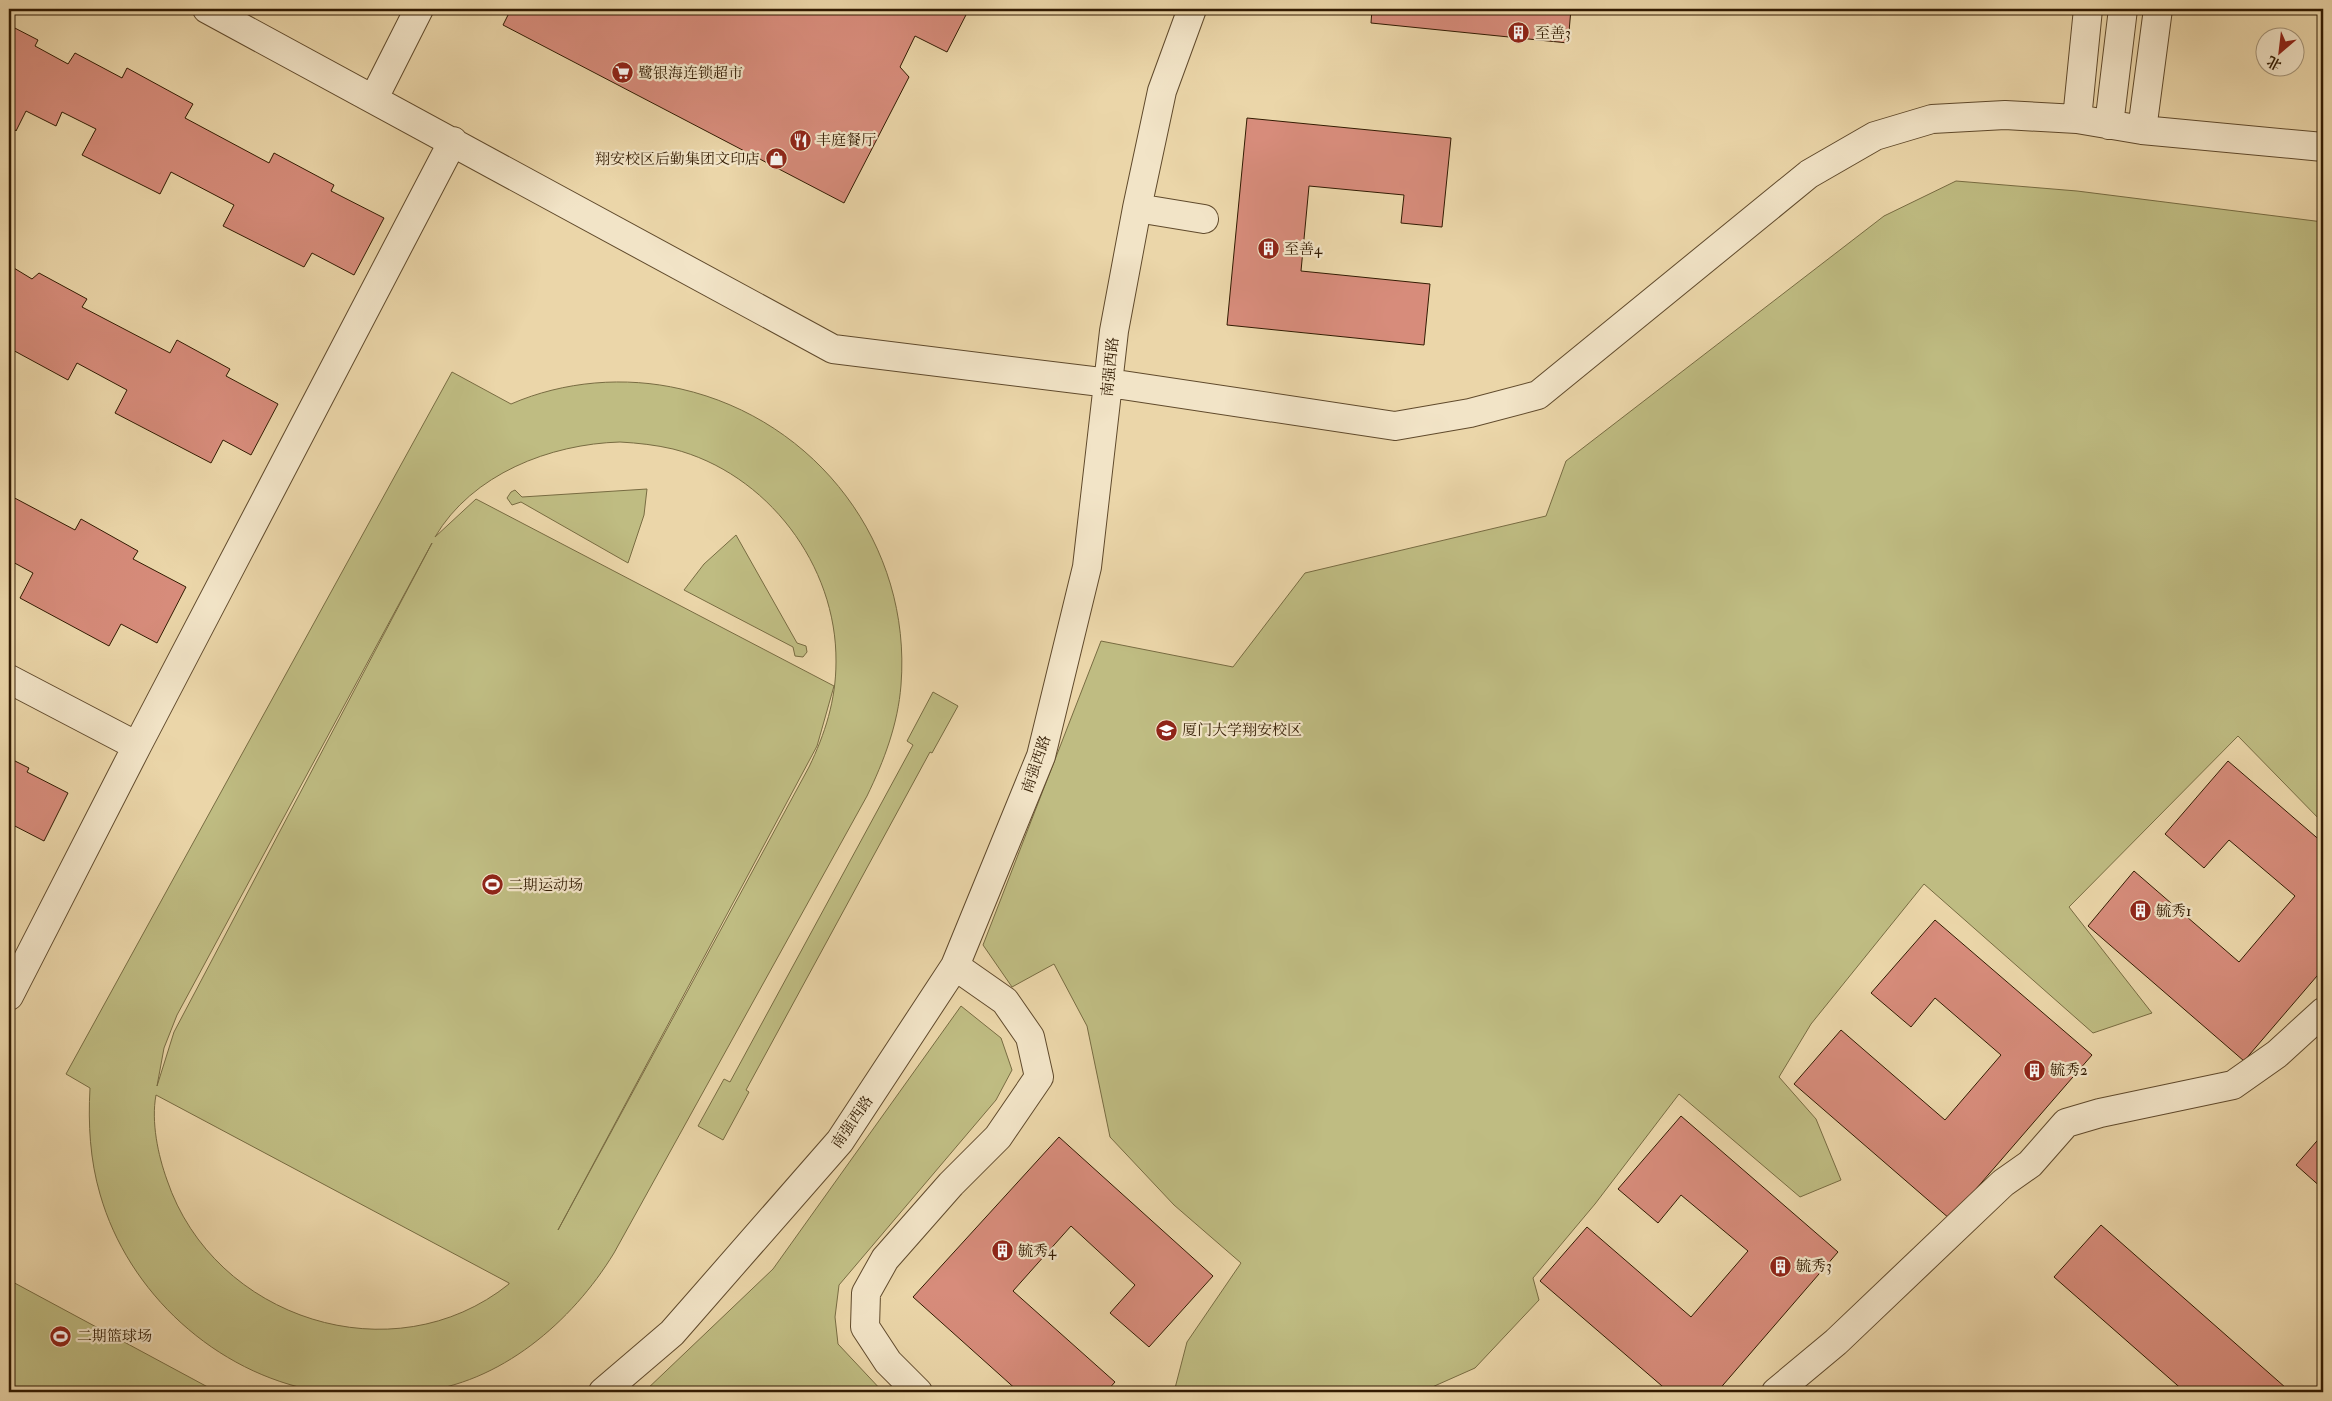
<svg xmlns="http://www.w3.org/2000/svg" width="2332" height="1401" font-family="'IM FELL Double Pica','Noto Serif SC',serif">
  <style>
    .green { fill: #bfbc82; stroke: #786c42; fill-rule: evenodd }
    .building { fill: #d78c7b; stroke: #321b02 }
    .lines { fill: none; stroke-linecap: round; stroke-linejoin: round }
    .minor-casing { stroke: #604a2c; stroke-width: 30 }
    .minor { stroke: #f2e4c7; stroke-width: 28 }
    .labels { text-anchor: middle; stroke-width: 4.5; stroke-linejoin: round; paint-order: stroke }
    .poi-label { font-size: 15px; fill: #321b02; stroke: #f2e4c7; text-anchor: start }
    .street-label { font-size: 15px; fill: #321b02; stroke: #f2e4c7 }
  </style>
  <rect width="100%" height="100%" fill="#ebd6a9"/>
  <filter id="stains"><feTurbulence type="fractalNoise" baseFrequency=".004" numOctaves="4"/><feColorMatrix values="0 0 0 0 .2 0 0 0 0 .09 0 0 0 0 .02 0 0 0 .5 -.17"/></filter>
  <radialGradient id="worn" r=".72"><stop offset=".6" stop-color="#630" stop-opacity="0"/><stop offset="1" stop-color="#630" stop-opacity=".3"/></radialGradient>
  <path class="green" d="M1956,181L2077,191L2323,222V823L2238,736L2069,907L2152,1013L2093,1033L1924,884L1811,1024L1779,1077L1816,1119L1841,1180L1800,1197L1679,1094L1595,1204L1533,1278L1539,1300L1475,1368L1421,1392H1174L1187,1342L1241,1263L1174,1205L1110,1137L1087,1026L1054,964L1012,987L983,945L1101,641L1233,667L1305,573L1546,516L1566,461L1884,216Z
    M452,372L511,404C564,381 625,376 681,389C817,420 912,545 901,685C898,724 884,761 867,796L614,1253C572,1322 500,1384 417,1392C401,1394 386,1392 370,1392C353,1392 334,1394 317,1391C216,1373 128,1293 100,1194C90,1160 88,1124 90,1088L66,1074ZM620,442C638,443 656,445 673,449C767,473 837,565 836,662C836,700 825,734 809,767L558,1230L817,746L834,686L476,499L435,537C472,474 550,444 620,442ZM432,543L174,1032L157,1086L164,1048L177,1015ZM156,1095L509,1283V1284C393,1377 214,1319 167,1180C158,1155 151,1122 156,1095Z
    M647,489L644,515L628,563L521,502L512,505L507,498L511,492L515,490L522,497Z
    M736,535L797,643L806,646L807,652L803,657L795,656L793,647L684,590L704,564Z
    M933,692L958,706L932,753L930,752L746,1090L749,1092L723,1140L698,1126L724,1079L730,1082L913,745L907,741Z
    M961,1006L1001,1038L1012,1070L996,1100L839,1285L835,1317L838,1344L883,1392H644L773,1269Z
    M9,1280L217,1392H9Z"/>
  <path class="building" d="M511,9H969L947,52L915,36L900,67L909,77L844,203L503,25Z
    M1372,9H1571L1568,43L1371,23Z
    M9,25L38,40L35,46L68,64L75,53L122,78L127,68L193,104L185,118L269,163L274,153L334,185L331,191L384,218L354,275L312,253L304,267L223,226L234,205L171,172L160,194L82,155L96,129L62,112L56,126L26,111L16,131L10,124L9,127Z
    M1247,118L1451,138L1442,227L1401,223L1404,195L1309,186L1301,271L1430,284L1424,345L1227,325Z
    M9,265L32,279L39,273L87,299L82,307L170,353L177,340L230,369L226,376L278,404L251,455L223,440L211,463L115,413L127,390L77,363L68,380L9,348Z
    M9,495L75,530L81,519L138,551L133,559L186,587L157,643L121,624L109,646L20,598L33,573L9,560Z
    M9,758L29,768L27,772L68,793L44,841L9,823Z
    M2228,761L2323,843V969L2244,1061L2088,926L2134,871L2239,962L2295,896L2229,840L2204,868L2165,834Z
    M1935,920L2092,1055L1950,1219L1794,1084L1841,1030L1945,1120L2001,1055L1935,998L1911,1027L1871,993Z
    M1681,1116L1838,1252L1717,1392H1669L1540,1281L1587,1227L1691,1317L1748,1251L1681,1195L1658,1223L1618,1189Z
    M2323,1134V1189L2296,1165Z
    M1059,1137L1213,1276L1149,1347L1110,1313L1135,1285L1071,1226L1013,1291L1115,1382L1106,1392H1019L913,1297Z
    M2101,1225L2286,1388L2282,1392H2185L2054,1277Z"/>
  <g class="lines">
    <defs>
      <path id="minor" d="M207,9L833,349L1109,383L1395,426L1470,413L1538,395L1809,174L1875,136L1932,119L2005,115L2077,119L2142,130L2323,147
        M374,98L419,9
        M2077,119L2088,9
        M2109,125L2123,9
        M2142,130L2158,9
        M1137,208L1204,219
        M9,679L137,746
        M9,996L137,746L453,141
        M603,1392L672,1333L840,1141L955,966L1041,756L1087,567L1114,331L1137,208L1162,91L1192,9
        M918,1392L888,1362L865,1327L866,1293L885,1259L951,1184L998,1137L1039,1077L1030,1037L1005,1001L955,966
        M1776,1392L1836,1342L2003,1183L2030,1164L2066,1123L2100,1113L2233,1085L2277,1054L2323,1012"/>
    </defs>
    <use href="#minor" class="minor-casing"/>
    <use href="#minor" class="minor"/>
  </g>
  <defs>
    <symbol id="building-disc" viewBox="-11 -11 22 22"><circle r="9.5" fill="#8f2418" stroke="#f2e4c7"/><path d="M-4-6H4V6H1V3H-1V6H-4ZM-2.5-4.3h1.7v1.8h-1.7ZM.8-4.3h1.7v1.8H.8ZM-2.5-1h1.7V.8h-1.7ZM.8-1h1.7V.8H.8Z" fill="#fff"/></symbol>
    <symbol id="supermarket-disc" viewBox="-11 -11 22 22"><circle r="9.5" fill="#8f2418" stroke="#f2e4c7"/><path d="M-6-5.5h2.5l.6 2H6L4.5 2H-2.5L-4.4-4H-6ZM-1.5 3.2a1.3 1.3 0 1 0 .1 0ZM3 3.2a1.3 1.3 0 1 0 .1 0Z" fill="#fff"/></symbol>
    <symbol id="restaurant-disc" viewBox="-11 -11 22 22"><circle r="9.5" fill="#8f2418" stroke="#f2e4c7"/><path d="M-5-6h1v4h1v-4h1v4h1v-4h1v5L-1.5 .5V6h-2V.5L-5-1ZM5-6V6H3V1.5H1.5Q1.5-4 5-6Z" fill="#fff"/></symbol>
    <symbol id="shop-disc" viewBox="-11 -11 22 22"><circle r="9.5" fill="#8f2418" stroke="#f2e4c7"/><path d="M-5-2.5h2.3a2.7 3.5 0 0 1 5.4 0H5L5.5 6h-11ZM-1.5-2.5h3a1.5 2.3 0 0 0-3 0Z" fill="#fff"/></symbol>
    <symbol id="university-disc" viewBox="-11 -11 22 22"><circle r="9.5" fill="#8f2418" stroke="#f2e4c7"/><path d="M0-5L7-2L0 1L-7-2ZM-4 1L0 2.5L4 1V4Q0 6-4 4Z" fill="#fff"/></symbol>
    <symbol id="stadium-disc" viewBox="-11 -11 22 22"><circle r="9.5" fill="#8f2418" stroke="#f2e4c7"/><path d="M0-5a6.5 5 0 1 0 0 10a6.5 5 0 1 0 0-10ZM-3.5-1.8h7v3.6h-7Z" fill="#fff"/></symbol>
  </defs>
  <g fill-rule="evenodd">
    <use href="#building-disc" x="1506" y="20" width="25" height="25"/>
    <use href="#supermarket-disc" x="610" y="60" width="25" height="25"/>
    <use href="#restaurant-disc" x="788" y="128" width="25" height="25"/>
    <use href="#shop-disc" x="764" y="146" width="25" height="25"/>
    <use href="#building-disc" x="1256" y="236" width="25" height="25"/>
    <use href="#university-disc" x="1154" y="718" width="25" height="25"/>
    <use href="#stadium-disc" x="480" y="872" width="25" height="25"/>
    <use href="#building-disc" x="2128" y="898" width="25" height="25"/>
    <use href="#building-disc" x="2022" y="1058" width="25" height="25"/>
    <use href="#building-disc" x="990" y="1238" width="25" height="25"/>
    <use href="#building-disc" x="1768" y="1254" width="25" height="25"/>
    <use href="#stadium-disc" x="48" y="1324" width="25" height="25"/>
  </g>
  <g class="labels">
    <g class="poi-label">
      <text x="1535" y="38">至善3</text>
      <text x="638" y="78">鹭银海连锁超市</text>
      <text x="816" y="145">丰庭餐厅</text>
      <text x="760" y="164" text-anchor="end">翔安校区后勤集团文印店</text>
      <text x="1284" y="254">至善4</text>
      <text x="1182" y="735">厦门大学翔安校区</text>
      <text x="508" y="890">二期运动场</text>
      <text x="2156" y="916">毓秀1</text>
      <text x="2050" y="1075">毓秀2</text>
      <text x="1018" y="1256">毓秀4</text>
      <text x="1796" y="1271">毓秀3</text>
      <text x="77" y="1341">二期篮球场</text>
    </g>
    <g class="street-label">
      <text transform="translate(1110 367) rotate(-84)" y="5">南强西路</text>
      <text transform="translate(1036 764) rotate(-71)" y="5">南强西路</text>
      <text transform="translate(852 1122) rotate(-55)" y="5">南强西路</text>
    </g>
  </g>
  <rect width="2332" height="1401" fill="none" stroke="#ebd6a9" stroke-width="30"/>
  <rect x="10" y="10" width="2312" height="1381" fill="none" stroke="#321b02" stroke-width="2.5"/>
  <rect x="15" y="15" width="2302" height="1371" fill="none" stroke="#321b02"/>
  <g transform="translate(2280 52) rotate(208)"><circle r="24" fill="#f2e4c7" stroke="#a59478"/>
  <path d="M0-4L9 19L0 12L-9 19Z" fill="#8f2418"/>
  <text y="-8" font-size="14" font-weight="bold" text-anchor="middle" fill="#321b02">北</text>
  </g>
  <rect width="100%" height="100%" filter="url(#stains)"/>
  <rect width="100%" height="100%" fill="url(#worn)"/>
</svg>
